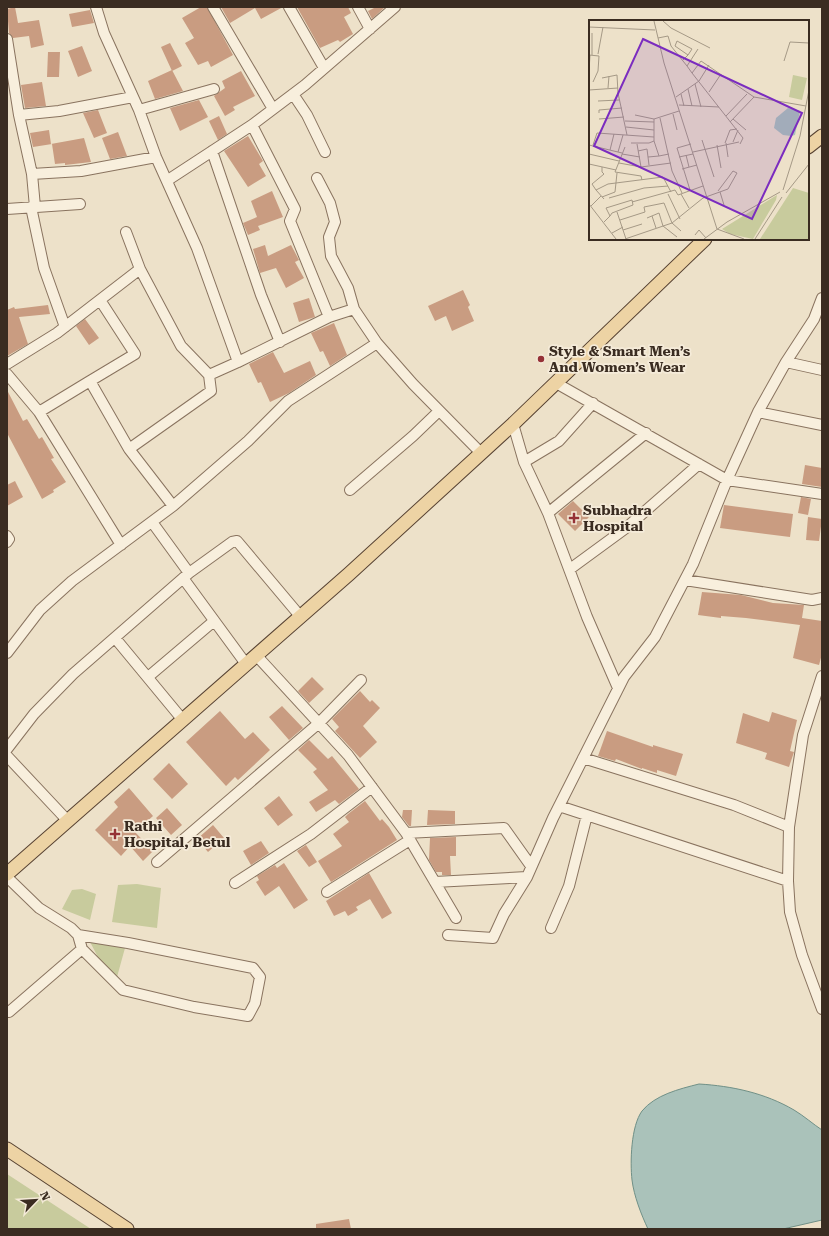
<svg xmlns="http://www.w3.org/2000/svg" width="829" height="1236" font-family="'Roboto Serif',serif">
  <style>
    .green { fill: #c8cb9d }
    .water { fill: #aac2ba; stroke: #709087 }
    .building { fill: #c99c81 }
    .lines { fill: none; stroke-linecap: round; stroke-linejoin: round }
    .minor-casing { stroke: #89735f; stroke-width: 12 }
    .major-casing { stroke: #574232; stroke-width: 15 }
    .minor { stroke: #f8efdd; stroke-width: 10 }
    .major { stroke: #edd3a4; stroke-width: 13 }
    .poi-dot { fill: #953136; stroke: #f5ebd9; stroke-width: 1.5 }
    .labels { text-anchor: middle; stroke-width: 3.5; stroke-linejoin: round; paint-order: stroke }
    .poi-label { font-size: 14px; font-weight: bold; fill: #3a2c21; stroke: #f5ebd9; text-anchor: start }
    .inset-road { fill: none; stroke: #a59986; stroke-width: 1 }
    .view { fill: #7b2cbf; fill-opacity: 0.15; stroke: #7b2cbf; stroke-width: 2 }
    .inset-edge { fill: none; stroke: #3a2c21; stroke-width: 2 }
  </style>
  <rect width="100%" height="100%" fill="#ede1c9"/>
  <path class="green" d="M137,884L161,888L157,928L112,922L118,885Z
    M82,889L96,894L90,920L62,909L72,890Z
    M89,940L125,948L117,977L100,961Z
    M7,1174L91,1229H7Z"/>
  <path class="water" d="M699,1084C732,1086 765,1093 794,1110C804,1116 813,1124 822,1130V1220L783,1229H648C641,1214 634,1196 632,1180C630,1162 631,1126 642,1111C655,1095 679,1089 699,1084Z"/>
  <path class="building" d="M15,7L18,23L39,20L44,45L31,48L29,36L13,38L9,33L7,9Z
    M201,7H207L233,55L211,67L208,61L198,65L185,43L194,38L182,18Z
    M221,7H283L261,19L255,8L230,23Z
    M297,7H348L351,13L344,17L353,34L340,42L338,40L320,48Z
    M376,7H385L372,19L368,11Z
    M90,10L94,23L72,27L69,14Z
    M170,43L182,66L172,71L161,47Z
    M82,46L92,71L78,77L68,51Z
    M48,52H60L59,77H47Z
    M172,70L183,91L155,99L148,81Z
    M241,71L255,96L233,107L235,110L225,116L214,96L225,88L222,81Z
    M42,82L46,106L25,108L21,85Z
    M199,100L208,117L180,131L170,108Z
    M98,110L107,133L94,138L83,113Z
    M219,116L227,134L218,140L209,121Z
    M49,130L51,144L84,138L91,162L65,165V163L55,164L52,144L33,147L30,133Z
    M118,132L127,156L110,159L102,138Z
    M248,136L263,161L259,164L266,176L248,187L224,151Z
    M272,191L283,217L258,226L260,230L248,235L243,223L257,217L251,201Z
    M265,245L268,256L291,245L299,260L295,262L304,278L286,288L276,268L260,273L253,249Z
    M463,290L470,305L468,307L474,321L452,331L446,316L435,321L428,306Z
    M309,298L315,317L299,322L293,303Z
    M48,305L50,314L19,317L28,344L7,356V310L14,307L15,309Z
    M85,319L99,338L89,345L76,326Z
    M334,323L347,355L330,366L323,351L320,352L311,333Z
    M273,352L284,373L310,361L316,375L289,393L270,402L261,382L258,383L249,364Z
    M7,390L23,421L27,419L39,439L42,437L54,458L51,459L66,482L53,490L54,492L42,499L7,433Z
    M805,465L822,468V487L802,484Z
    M15,481L23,497L7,506V485Z
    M801,497L811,499L808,515L798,513Z
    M573,501L589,517L575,531L558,514Z
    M724,505L793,514L790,537L720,528Z
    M808,517L822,519L819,541L806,540Z
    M702,592L741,595L773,603L804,605L802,618L822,621V654L819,665L793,658L800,625L746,618L721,616V618L698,615Z
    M312,677L324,689L309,703L298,691Z
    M360,691L370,702L372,700L380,708L363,726L377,742L360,758L335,731L339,727L332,719Z
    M282,706L303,728L289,740L269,717Z
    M220,711L245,739L253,732L270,750L238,780L235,777L226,786L186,742Z
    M772,712L797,720L790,751L794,752L789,767L765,759L767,753L736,743L743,713L769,722Z
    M607,731L653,747V745L683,754L676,776L657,770V773L642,768V769L616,759L615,761L598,756Z
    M309,740L328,759L332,756L359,789L339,804L335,800L316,812L309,802L328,790L313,772L317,769L298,750Z
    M169,763L188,784L172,799L153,779Z
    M129,788L153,816L135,832L153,851L143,861L130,846L121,856L95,830L118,807L114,802Z
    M279,796L293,815L278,826L264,808Z
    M365,801L380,821L382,819L389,827L397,840L331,882L318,861L342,846L333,834L349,822L345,817L348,814Z
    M167,808L182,825L171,835L156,818Z
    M403,810H412L411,826H409L402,817Z
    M428,810L455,811V824L427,825Z
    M213,825L224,838L208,852L197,839Z
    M456,837V856H450L451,875H442V872H436L429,860L430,838Z
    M261,841L269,853L251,865L243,851Z
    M306,845L317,862L309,867L297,851Z
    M284,863L308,900L294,909L279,886L265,896L256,882L259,880L257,876L275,865L277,868Z
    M369,873L392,913L382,919L370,899L356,907L358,910L348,916L345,911L334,916L326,901Z
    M349,1219L351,1229H316V1224Z"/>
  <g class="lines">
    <defs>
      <path id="minor" d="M96,7L104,33L139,110L156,157L197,248L238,362L329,317L354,309L377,343L413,384L480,452
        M213,7L273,109
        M289,7L324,68
        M358,7L370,29
        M7,39L19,115L32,174L35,207
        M293,94L307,115L325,152
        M139,110L214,89
        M19,115L59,111L133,97
        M252,125L295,209L290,221L329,317
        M212,151L261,295L280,342
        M32,174L81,171L156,157
        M317,178L330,203L335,222L329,237L331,256L348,288L354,309
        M168,180L252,125L305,85L395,7
        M31,207L44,268L65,327
        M7,209L80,204
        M126,232L140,269L181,346L209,375L238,362
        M786,362L814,319L822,298
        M7,364L57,333L140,269
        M7,374L39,412L121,545
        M90,381L135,354L100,300
        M556,383L727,480L822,494
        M39,412L90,381L129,449
        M758,412L786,362L822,370
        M513,424L524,462L548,513L587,617L618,688
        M524,462L559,441L593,403
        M350,490L413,436L439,411
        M173,506L129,449L211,391L209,375
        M548,513L646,433
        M152,522L189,573
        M7,536L9,539L7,542
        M570,569L626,528L699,464
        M183,578L246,664
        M685,580L812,600L822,598
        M115,638L182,719
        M7,653L40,610L72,581L173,506L248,441L288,401L377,343
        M256,655L348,755L406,833L456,918
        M822,676L803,735L789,827L788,881L790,912L802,955L822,1009
        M148,677L214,621
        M7,749L34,714L73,674L189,573L232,542L237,541L300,616
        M7,756L67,820
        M583,758L734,805L789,827
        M559,806L788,881
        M406,833L504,828L531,866
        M157,862L319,723L361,680
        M7,877L39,908L71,928L78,935L82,949L123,990L194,1007L248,1016L255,1003L260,977L253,968L128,943L78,935
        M435,882L527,877
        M235,883L311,834L372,787
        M327,892L410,840
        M551,928L569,886L587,815
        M448,935L493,938L504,914L527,877L553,818L624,677L655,637L693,564L727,480L758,412L822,425
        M9,1012L82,949"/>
      <path id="major" d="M808,147L822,136
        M7,874L349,574L513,424L705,239
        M7,1149L127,1229"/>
    </defs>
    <use href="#minor" class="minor-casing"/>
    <use href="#major" class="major-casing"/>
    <use href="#minor" class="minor"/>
    <use href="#major" class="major"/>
  </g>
  <g class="poi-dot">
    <circle cx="541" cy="359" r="4"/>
    <path d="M572 512h4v4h4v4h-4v4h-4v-4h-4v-4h4z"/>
    <path d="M113 828h4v4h4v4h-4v4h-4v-4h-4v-4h4z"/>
  </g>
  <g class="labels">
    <g class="poi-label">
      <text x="549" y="356">Style &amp; Smart Men’s<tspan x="549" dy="16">And Women’s Wear</tspan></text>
      <text x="583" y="515">Subhadra<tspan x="583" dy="16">Hospital</tspan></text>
      <text x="124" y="831">Rathi<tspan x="124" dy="16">Hospital, Betul</tspan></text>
    </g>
  </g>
  <g transform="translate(589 20)">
    <rect width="220" height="220" fill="#ede1c9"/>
    <path d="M204,55L218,58L213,80L200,77ZM204,168L220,173V219H171ZM188,175L187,180L164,219L141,214L133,209Z" fill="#c8cb9d"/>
    <path d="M199,88L211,91L206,115L202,116L194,115L185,108L187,98Z" fill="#aac2ba"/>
    <path class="inset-road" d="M65,1L75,43L128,209L155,219M74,1L82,8L121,28M0,7L66,10M69,18L79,16L82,26L98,46M9,34L14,7M0,35L10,36L9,51L4,62M3,35V13M94,40L99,35L86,26L88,21L103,29L99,35M195,41L201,22L220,23M0,51L1,35M103,53L98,46L109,29M13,58L28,55L29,73L38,115M106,64L112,87M19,68L20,56M99,69L103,86M0,70L29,68M120,72L132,54M92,74L95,86M87,77L110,61L120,45M9,81L30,80M90,85L130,87M10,93V90L33,88M84,94L88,110M46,95L65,99M137,96L158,74M71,98L83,151L93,173M10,99L35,97M144,99L157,110M36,101L65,102M141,102L165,77M37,107L65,110M113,120L125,157M65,121L70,136L80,134M144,122L149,110M42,123H60L65,121V117M136,123L141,110L148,109M137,123L139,137M48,124L52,147M151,124L154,118L103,53L112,41L165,77L217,86M0,125L33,133M4,125L8,113L65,117V99L90,91M128,125L132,148M36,127L26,152L52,156L53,160M21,130L25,114M49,131L58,129L59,137M29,132L34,115M104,132L150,122M0,134L30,141M33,134L51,137M97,135L100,147M90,137L104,134M30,143L52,147L82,143M0,144L27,150M60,145L59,137L70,136M13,147V152L15,154L3,164L7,170L19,164L74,157L82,172M93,149L108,145M7,170L15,179M101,170L88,128L102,124M194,170L211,116L220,70M131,172L135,185M197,173L220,144M79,174L91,199M92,174L100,188M13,177L26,172L28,153M20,178L55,168L79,166M43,182L86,170L89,175L114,166M0,184L27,219M2,186L12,176M28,192L37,219M63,196L67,208M58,198L70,193L74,206L88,217M31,200L56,192L55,187L75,183L83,203L92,211M15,202L21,196L23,193L44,185L43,180L17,188L21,196M34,210L53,204M23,213L34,207M106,215L110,210L117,218M36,219L83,203L114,178L139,169L148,153L144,151L129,171M115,219L138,202L191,172M166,219L193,177"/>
    <path class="view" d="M54,19L213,93L163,199L5,126Z"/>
    <rect width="220" height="220" class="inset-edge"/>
  </g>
  <rect width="829" height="1236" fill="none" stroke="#3a2c21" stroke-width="16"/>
  <g transform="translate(36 1200) rotate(65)" stroke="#f5ebd9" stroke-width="3" paint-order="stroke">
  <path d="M0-3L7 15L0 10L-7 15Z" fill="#3a2c21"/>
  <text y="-6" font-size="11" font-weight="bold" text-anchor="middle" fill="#3a2c21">N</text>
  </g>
</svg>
